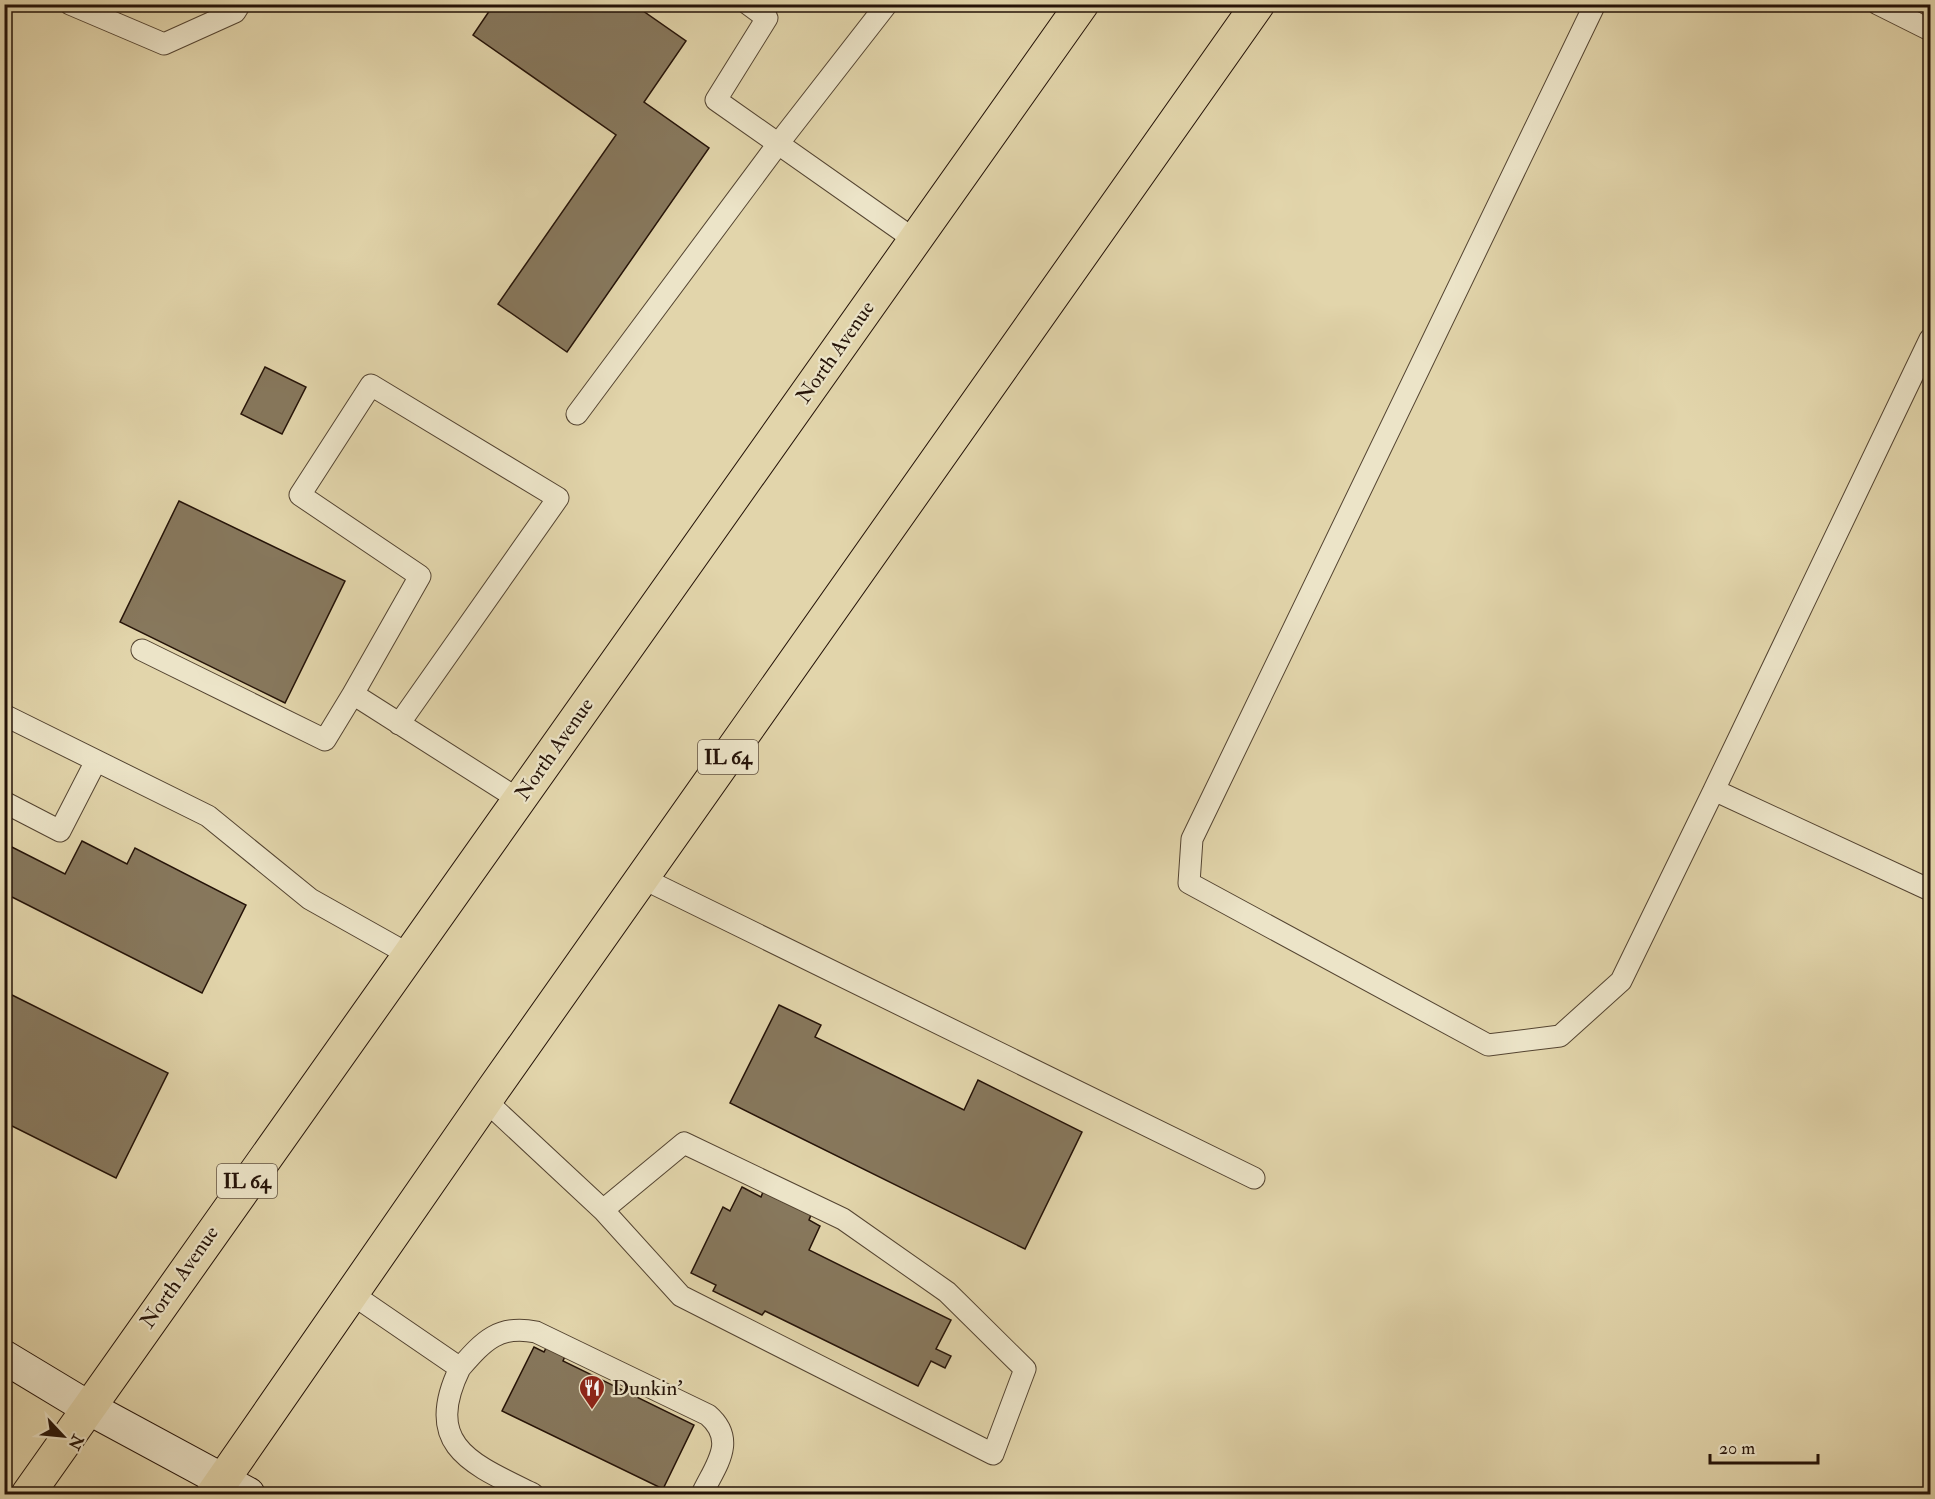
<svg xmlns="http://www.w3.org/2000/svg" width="1935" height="1499" font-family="'IM FELL Double Pica',serif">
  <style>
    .building { fill: #87785d; stroke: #251308; stroke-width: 1.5 }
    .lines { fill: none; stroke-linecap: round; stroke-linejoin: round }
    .lane-casing { stroke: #544431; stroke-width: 23 }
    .secondary-casing { stroke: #251308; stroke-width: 35 }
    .primary-casing { stroke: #251308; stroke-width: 35 }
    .lane { stroke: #ece4c8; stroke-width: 21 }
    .secondary { stroke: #ece4c8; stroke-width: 33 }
    .primary { stroke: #e2d5ab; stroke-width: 33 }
    .labels { text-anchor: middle; stroke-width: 4.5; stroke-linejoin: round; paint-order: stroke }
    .shield { fill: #ece4c8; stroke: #615242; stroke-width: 1.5 }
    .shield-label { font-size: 20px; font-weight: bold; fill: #251308 }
    .street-label { font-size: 21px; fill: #251308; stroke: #ece4c8 }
    .poi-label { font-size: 21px; fill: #251308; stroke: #ece4c8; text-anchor: start }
  </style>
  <rect width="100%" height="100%" fill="#e2d5ab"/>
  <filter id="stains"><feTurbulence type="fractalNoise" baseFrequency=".00333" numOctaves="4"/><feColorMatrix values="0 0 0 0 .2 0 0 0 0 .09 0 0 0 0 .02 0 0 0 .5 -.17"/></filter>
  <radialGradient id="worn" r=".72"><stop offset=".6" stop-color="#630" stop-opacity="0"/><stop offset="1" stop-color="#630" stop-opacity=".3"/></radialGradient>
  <path class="building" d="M494,4H633L686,41L644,102L709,148L567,352L498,304L616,135L473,35Z
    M265,367L306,387L282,434L241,414Z
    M179,501L345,581L285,703L120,622Z
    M82,841L127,864L135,848L246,905L202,993L4,893V843L65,874Z
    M12,995L168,1073L116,1178L4,1122V1011Z
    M779,1005L821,1025L815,1037L964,1110L978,1080L1082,1132L1025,1249L730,1103Z
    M742,1187L761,1197L763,1192L811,1215L809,1220L820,1226L809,1250L951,1320L936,1349L951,1356L945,1368L931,1361L918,1386L765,1311L762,1315L713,1291L716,1285L691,1273L723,1207L730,1211Z
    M547,1346L566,1354L563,1361L694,1425L663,1489L502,1411L534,1347L544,1352Z"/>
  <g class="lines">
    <defs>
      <path id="lane" d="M70,4L164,44L235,12L240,4
        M748,4L767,18L716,100L915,240
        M1595,4L1192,839L1189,883L1488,1045L1560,1036L1621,981L1714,790
        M1878,4L1930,30
        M1930,339L1714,790L1930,890
        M577,414L778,144L887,4
        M142,650L325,740L353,694L518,799
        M353,694L420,576L300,495L371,385L558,498L399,724
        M4,715L208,816L310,899L408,954
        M4,802L60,831L96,761
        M642,878L1254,1178
        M486,1101L603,1210L681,1296L993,1454L1025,1369L947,1292L843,1219L684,1143L603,1210
        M352,1294L460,1368C422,1446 472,1464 533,1494
        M460,1368C483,1342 498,1324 536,1332L708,1415C738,1441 715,1466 702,1494"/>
      <path id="secondary" d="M4,1357L87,1407L248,1494"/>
      <path id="primary" d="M28,1494L1082,4
        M213,1494L492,1091L1258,4"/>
    </defs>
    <use href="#lane" class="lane-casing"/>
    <use href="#secondary" class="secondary-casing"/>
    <use href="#primary" class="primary-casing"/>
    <use href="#lane" class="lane"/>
    <use href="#secondary" class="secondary"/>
    <use href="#primary" class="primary"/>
  </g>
  <defs>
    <symbol id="restaurant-pin" viewBox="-11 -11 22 30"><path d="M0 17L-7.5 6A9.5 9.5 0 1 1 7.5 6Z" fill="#8f2418" stroke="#ece4c8"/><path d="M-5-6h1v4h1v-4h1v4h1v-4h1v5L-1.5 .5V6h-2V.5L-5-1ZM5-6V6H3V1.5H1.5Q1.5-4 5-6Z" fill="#fff"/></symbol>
  </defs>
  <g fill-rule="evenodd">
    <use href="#restaurant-pin" x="577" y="1373" width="30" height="40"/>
  </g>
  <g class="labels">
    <g class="shield">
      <rect x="698" y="740" width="60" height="34" rx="4.5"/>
      <rect x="217" y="1164" width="60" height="34" rx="4.5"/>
    </g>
    <g class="shield-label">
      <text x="728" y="764">IL 64</text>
      <text x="247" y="1188">IL 64</text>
    </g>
    <g class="street-label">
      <text transform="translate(835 352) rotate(-55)" y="7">North Avenue</text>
      <text transform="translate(554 749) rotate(-55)" y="7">North Avenue</text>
      <text transform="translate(179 1277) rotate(-55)" y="7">North Avenue</text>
    </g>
    <g class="poi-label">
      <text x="612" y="1395">Dunkin'</text>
    </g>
  </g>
  <rect width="1935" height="1499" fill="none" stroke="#e2d5ab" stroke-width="24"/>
  <rect x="6" y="6" width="1923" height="1487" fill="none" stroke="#251308" stroke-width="3"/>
  <rect x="12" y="12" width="1911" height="1475" fill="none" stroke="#251308" stroke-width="1.5"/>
  <g transform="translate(63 1436) rotate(116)" stroke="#ece4c8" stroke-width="4.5" paint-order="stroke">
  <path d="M0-4.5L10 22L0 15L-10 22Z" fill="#251308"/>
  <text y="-9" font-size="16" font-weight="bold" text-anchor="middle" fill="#251308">N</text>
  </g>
  <path d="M1710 1454v9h108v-9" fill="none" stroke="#251308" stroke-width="3"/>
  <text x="1719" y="1454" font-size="18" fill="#251308" stroke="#ece4c8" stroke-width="4.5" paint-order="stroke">20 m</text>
  <rect width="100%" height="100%" filter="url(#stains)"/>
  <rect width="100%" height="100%" fill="url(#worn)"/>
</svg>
